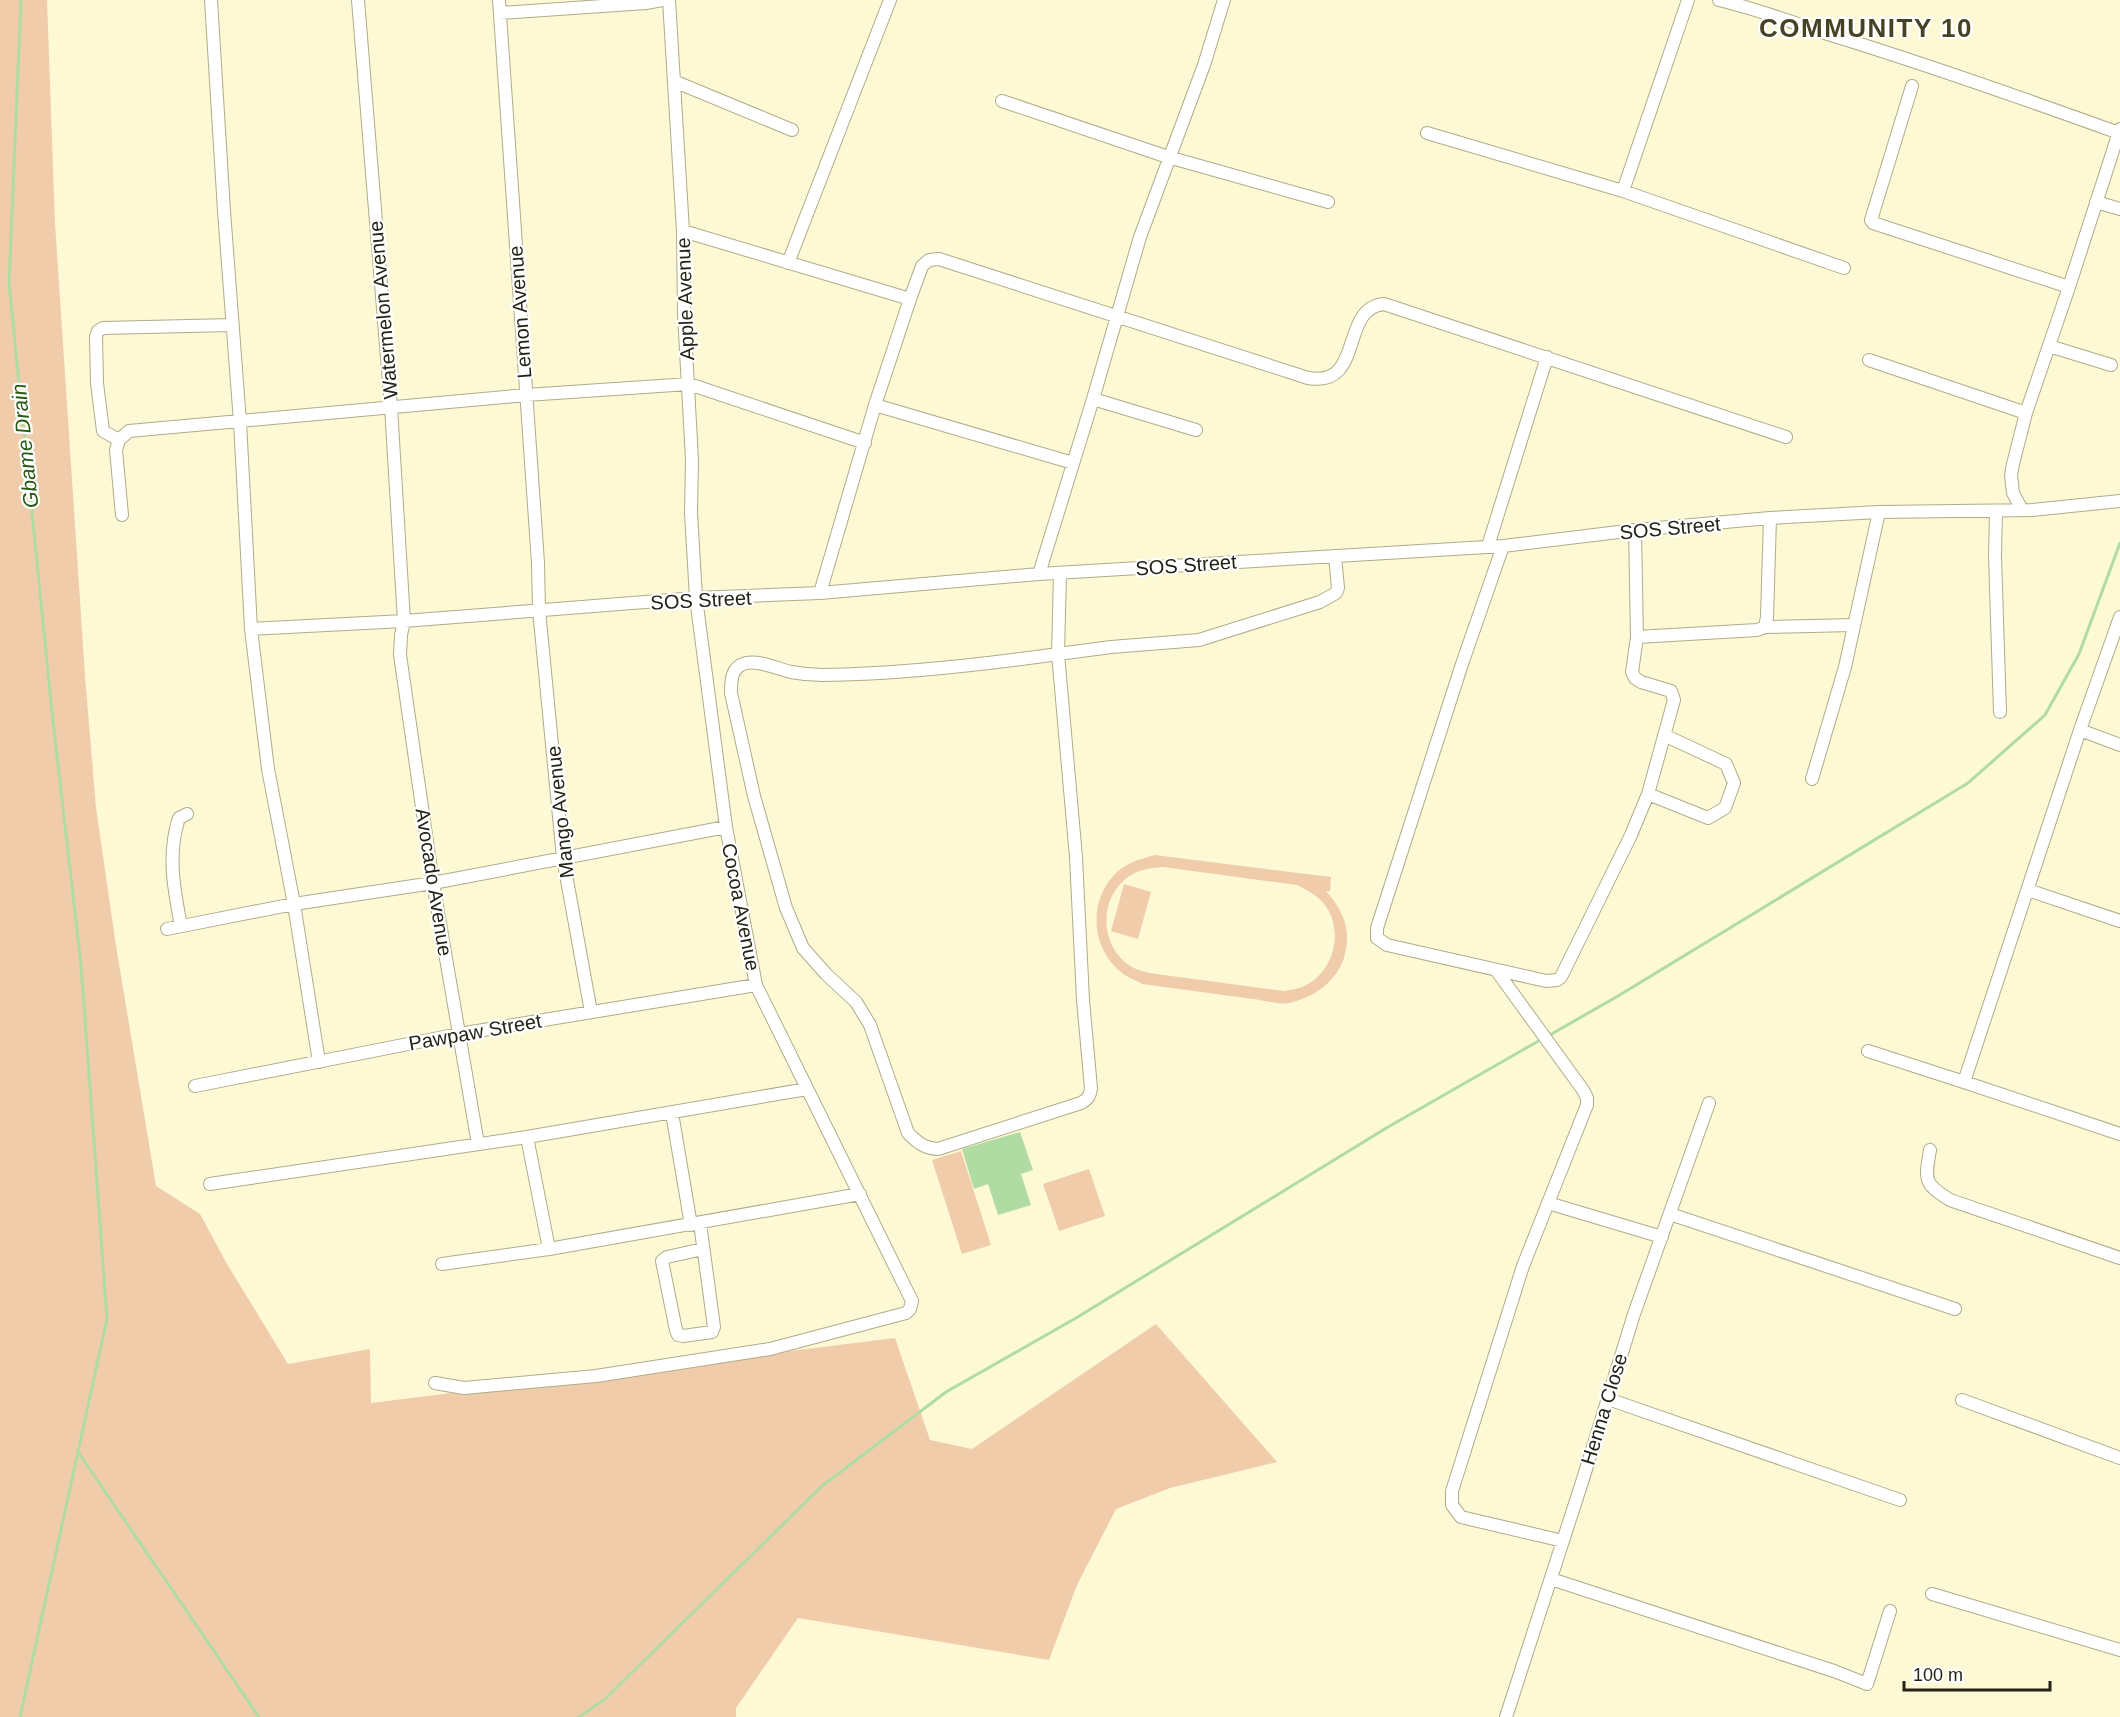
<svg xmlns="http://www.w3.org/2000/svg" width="2120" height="1717" font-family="Helvetica,sans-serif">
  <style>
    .green { fill: #f0ccab; fill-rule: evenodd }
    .water { fill: #b0dca4 }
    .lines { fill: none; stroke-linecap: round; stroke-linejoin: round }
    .stream { stroke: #b0dca4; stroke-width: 3 }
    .street-casing { stroke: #b0ac89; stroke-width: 14 }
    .street { stroke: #fff; stroke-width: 12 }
    .labels { text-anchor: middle; stroke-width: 4.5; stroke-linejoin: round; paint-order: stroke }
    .street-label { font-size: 20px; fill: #252315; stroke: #fff }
    .water-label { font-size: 21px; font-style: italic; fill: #245a11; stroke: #fff }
    .district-label { font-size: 26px; font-weight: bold; letter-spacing: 1.5px; fill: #464223; stroke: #fff }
  </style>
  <rect width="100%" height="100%" fill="#fdf9d4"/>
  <path class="green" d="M0,0H47L55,223L85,676L96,808L116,946L156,1186L200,1214L227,1264L288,1364L370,1349L371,1403L895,1338L930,1440L972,1449L1156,1324L1277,1462L1170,1488L1116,1509L1077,1585L1049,1660L798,1618L736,1708V1717H0Z
    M1155,855L1331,877L1330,891H1326C1344,912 1352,930 1344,958C1336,982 1313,998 1289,1003C1279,1005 1263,1000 1253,999C1216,994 1179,989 1142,984C1136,980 1128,978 1122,973C1091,949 1088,903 1114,875C1125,863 1140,859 1155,855ZM1163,867L1297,885C1309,891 1320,897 1327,908C1344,935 1332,975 1302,987C1297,989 1289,990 1284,991L1149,973C1144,971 1137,970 1132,967C1099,947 1098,899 1128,877C1139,869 1151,868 1163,867Z
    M1124,884L1151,892L1138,939L1111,931Z
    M961,1151L991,1245L962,1254L932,1160Z
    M1089,1169L1105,1216L1059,1231L1043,1184Z"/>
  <path class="water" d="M1020,1132L1033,1170L1021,1174L1031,1205L998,1215L988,1184L974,1189L962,1149Z"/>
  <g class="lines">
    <path class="stream" d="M1548,1036L1618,996L1968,783L2045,715L2079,654L2120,543
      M78,1452L259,1717
      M20,1717L107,1319L81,965L52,712L9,283L21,0
      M579,1717L605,1699L822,1486L946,1392L1076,1318L1388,1127L1542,1039"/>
    <defs>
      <path id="street" d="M211,0L224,211L240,422L251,629L268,769L294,904L433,883L726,827
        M358,0L391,407L404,621L401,635L400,655L433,883L478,1144
        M499,0L538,563L539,610L563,858L591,1012
        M1688,0L1623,191L1844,268
        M1719,0C1757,9 1791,22 1828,34C1926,64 2022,98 2119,133
        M500,13L646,3L662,0
        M676,82L792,130
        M1912,86L1871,220L1873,223L2069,287
        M1002,101L1168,157L1328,202
        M1427,133L1623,191
        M2096,202L2120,209
        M683,231L910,299
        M788,263L890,0
        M2049,346L2111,365
        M1869,360L2026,413
        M1093,399L1196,430
        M875,405L1073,463
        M119,440L103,431L97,383L96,337L98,331L103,328L232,325
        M2022,510L2013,493L2011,475L2013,464L2026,413L2069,287L2120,129
        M1996,511L1995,556L2000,712
        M122,515L116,450L119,440L129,431L526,395L689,384L865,443
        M1488,546L1547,357
        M1503,546L1462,664L1377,928V938L1387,945L1546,981L1557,980L1561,977L1631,835L1648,794L1674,700L1671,691L1641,682L1635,678L1632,672L1637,637L1635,530
        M1060,573L1058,654L1111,647L1199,640L1320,602L1336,593L1338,588L1335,556
        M1039,574L1093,399L1140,237L1204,65L1224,0
        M820,593L875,405L910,299L922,266L929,260L939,259L1308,378C1365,388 1339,308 1384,304L1786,437
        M2120,617L2080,730L1964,1082L2120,1134
        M1765,627L1767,617L1770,518
        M251,629L404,621L696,598L820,593L1039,574L1503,546L1635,530L1770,518L1879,512L2032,510L2120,501
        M1637,637L1757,630L1765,627L1854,625
        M1058,654L1076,857L1083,1000L1091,1088C1090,1096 1088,1099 1081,1103L938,1149C924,1148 918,1143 908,1133L870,1025L856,1002L826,974L803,948L786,908L754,796L731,693C731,680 731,667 746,663C760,660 778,669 791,672C802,674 812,675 823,675C902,674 980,665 1058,654Z
        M2080,730L2120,745
        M1812,779L1845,667L1879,512
        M1648,794L1708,818L1725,808L1734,783L1726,764L1664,735
        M2028,890L2120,921
        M181,926C174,890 167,854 179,818L187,814
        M167,929L294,904L319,1062
        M1496,970L1583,1090L1587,1098V1105L1523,1266L1452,1491V1505L1461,1517L1563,1541
        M1868,1051L1964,1082
        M195,1086L459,1034L756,985
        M672,1113L691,1225
        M527,1137L549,1249
        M1930,1150C1925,1180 1923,1183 1950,1200L2120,1258
        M210,1184L527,1137L807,1089
        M1548,1203L1662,1237
        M1670,1214L1955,1309
        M700,1223L714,1327L712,1332L683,1336L678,1335L676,1330L662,1261L667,1257L703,1249
        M442,1264L549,1249L860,1194
        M435,1383L464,1388L596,1376L770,1349L906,1313L910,1309L912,1301L756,985L726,827L696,598L691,513L692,460L684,314L683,231L669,0
        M1608,1399L1900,1500
        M1962,1400L2120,1458
        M1551,1579L1834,1671L1867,1684L1890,1611
        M1932,1594L2120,1650
        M1506,1717L1583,1479L1634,1314L1709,1103"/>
    </defs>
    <use href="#street" class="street-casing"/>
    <use href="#street" class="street"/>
  </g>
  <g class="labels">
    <g class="street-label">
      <text transform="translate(685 299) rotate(-92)" y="7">Apple Avenue</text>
      <text transform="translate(383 310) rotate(-95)" y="7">Watermelon Avenue</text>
      <text transform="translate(520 312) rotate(-94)" y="7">Lemon Avenue</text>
      <text transform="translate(1670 528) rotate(-5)" y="7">SOS Street</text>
      <text transform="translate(1186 565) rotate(-4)" y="7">SOS Street</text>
      <text transform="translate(701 600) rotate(-3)" y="7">SOS Street</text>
      <text transform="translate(560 812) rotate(-96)" y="7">Mango Avenue</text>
      <text transform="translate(434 882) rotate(81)" y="7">Avocado Avenue</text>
      <text transform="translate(741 907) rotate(79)" y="7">Cocoa Avenue</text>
      <text transform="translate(475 1032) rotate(-10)" y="7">Pawpaw Street</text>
      <text transform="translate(1604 1409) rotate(-73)" y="7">Henna Close</text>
    </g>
    <g class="water-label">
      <text transform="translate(25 446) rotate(-96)" y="7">Gbame Drain</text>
    </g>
    <g class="district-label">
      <text x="1866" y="37">COMMUNITY 10</text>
    </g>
  </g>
  <path d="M1904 1681v9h146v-9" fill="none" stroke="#252315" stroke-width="3"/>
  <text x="1913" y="1681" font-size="18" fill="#252315" stroke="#ffffff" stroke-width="4.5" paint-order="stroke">100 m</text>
</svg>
